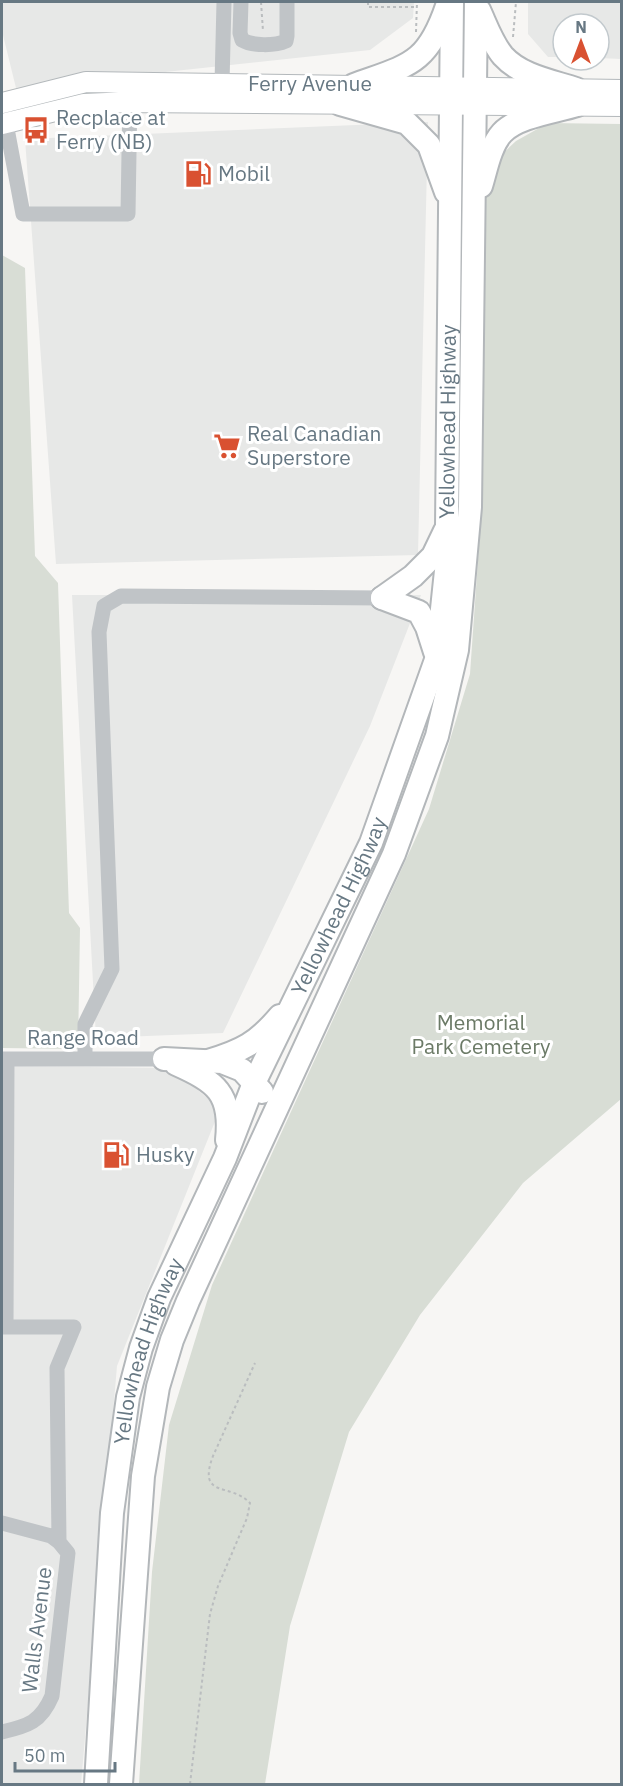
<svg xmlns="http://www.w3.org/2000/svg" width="623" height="1786" font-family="'IBM Plex Sans',sans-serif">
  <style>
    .built { fill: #e7e8e7 }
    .green { fill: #d8ddd5 }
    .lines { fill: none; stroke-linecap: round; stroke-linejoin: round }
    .major-casing { stroke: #b3b8bb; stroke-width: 22 }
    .highway-casing { stroke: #b3b7ba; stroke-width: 26 }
    .path { stroke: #babdbf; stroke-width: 2; stroke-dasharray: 3 3; stroke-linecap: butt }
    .minor { stroke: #c0c4c7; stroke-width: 15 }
    .major { stroke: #fff; stroke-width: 20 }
    .highway { stroke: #fff; stroke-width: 22 }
    .labels { text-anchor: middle; stroke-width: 6; stroke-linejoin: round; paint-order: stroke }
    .street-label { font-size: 21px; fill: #677883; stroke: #fff }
    .poi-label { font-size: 21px; fill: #677883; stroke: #fff; text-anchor: start }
    .park-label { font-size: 21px; fill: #6b7a66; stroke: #fff }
  </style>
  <rect width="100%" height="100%" fill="#f7f6f4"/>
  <path class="built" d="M2,2H414L413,18L370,50L16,88L2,31Z
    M528,2H621V59L599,58V24H563V57H548L528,34Z
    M428,122L418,555L56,564L25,139Z
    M72,595H421L370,726L223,1033L96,1038Z
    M2,1066L172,1068L220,1109L117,1366L81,1784H2Z"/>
  <path class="green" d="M548,123L621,124V1099L523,1183L420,1315L349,1432L290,1626L265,1784H139L152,1572L169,1425L212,1285L429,809L470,674L483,489L484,204L498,158L516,141Z
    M2,255L25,268L35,556L58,583L69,913L80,928L78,1049L2,1048Z"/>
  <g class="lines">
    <defs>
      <path id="major" d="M2,103L86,82L622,90
        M2,124L84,104L130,102L622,106"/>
      <g id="highway">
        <path d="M479,10C486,25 492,43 503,56C521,76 552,81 576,89"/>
        <path d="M354,85C409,65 427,65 447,6"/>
        <path d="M340,104L407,123L429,145L446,192"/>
        <path d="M481,186C486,170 490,146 502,133C518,116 555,112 577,105"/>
        <path d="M382,598L413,576L433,556L445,531"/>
        <path d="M382,598L419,612L427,627L435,652"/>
        <path d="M164,1059L222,1062L242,1070L262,1092"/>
        <path d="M208,1061C242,1051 257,1043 280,1016"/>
        <path d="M176,1064C216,1082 232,1093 227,1140"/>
        <path id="s1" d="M96,1784L112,1513L128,1397L141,1348L159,1298L225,1158L254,1083L371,843L437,657L449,542L447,527L452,2"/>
        <path d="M121,1784L143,1476L158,1387L172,1340L188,1301L394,854L437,736L457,650L470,507L476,2"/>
      </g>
    </defs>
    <use href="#major" class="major-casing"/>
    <use href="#highway" class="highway-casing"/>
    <path class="path" d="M261,2L263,31
      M368,2V7H417
      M416,32L417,2
      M513,37L516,2
      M190,1784L210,1614L218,1586L247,1518L250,1503C230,1482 197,1499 213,1456L255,1363"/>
    <path class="minor" d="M241,2L240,33L242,40C252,46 275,46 286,41L287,36V2
      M222,83L224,2
      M2,102L23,214H128L130,91
      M2,1059H164
      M85,1059V1024L112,969L99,632L104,606L121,596L382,598
      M2,1327H74L57,1368L59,1542
      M6,1327L7,1059
      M2,1523L51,1536L59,1542L68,1553L52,1696C41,1722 28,1726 2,1732"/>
    <use href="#major" class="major"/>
    <use href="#highway" class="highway"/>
  </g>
  <defs>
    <symbol id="bus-bare" viewBox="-9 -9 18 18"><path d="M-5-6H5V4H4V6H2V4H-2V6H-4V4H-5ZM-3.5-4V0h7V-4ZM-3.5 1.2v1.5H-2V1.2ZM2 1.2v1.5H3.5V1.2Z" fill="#d95131" stroke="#fff" stroke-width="2.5" paint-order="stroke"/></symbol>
    <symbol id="fuel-bare" viewBox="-9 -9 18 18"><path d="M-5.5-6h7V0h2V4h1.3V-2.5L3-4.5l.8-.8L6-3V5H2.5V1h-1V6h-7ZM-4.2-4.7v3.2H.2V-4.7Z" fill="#d95131" stroke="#fff" stroke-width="2.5" paint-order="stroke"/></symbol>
    <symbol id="supermarket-bare" viewBox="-9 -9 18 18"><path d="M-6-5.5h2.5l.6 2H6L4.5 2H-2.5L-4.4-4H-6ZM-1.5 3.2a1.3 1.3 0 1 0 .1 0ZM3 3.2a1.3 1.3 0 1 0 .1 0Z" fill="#d95131" stroke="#fff" stroke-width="2.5" paint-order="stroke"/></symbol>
  </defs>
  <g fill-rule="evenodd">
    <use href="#bus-bare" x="17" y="111" width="38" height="38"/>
    <use href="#fuel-bare" x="179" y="155" width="38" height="38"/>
    <use href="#supermarket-bare" x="208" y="427" width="38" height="38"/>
    <use href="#fuel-bare" x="97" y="1136" width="38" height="38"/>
  </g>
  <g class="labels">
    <g class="street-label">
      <text x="310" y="91">Ferry Avenue</text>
      <text dy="7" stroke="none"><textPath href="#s1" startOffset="1428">Yellowhead Highway</textPath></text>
      <text dy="7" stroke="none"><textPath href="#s1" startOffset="924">Yellowhead Highway</textPath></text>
      <text x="83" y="1045">Range Road</text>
      <text dy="7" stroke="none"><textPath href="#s1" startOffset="438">Yellowhead Highway</textPath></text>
      <text transform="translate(37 1630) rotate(-83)" y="7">Walls Avenue</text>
    </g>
    <g class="poi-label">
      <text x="56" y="125">Recplace at<tspan x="56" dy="24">Ferry (NB)</tspan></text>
      <text x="218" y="181">Mobil</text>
      <text x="247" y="441">Real Canadian<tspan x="247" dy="24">Superstore</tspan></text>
      <text x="136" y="1162">Husky</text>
    </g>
    <g class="park-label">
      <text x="481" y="1030">Memorial<tspan x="481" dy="24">Park Cemetery</tspan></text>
    </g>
  </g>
  <rect width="623" height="1786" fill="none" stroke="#677883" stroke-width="6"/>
  <g transform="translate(581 42)"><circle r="28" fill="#ffffff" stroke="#c2c9cd" stroke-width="1.5"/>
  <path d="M0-4.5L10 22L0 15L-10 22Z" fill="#d95131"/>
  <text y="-9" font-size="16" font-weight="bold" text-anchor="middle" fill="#677883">N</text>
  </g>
  <path d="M15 1762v9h100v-9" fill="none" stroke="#677883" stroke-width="3"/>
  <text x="24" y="1762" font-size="18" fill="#677883" stroke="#ffffff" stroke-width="4.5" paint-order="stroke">50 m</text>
</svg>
